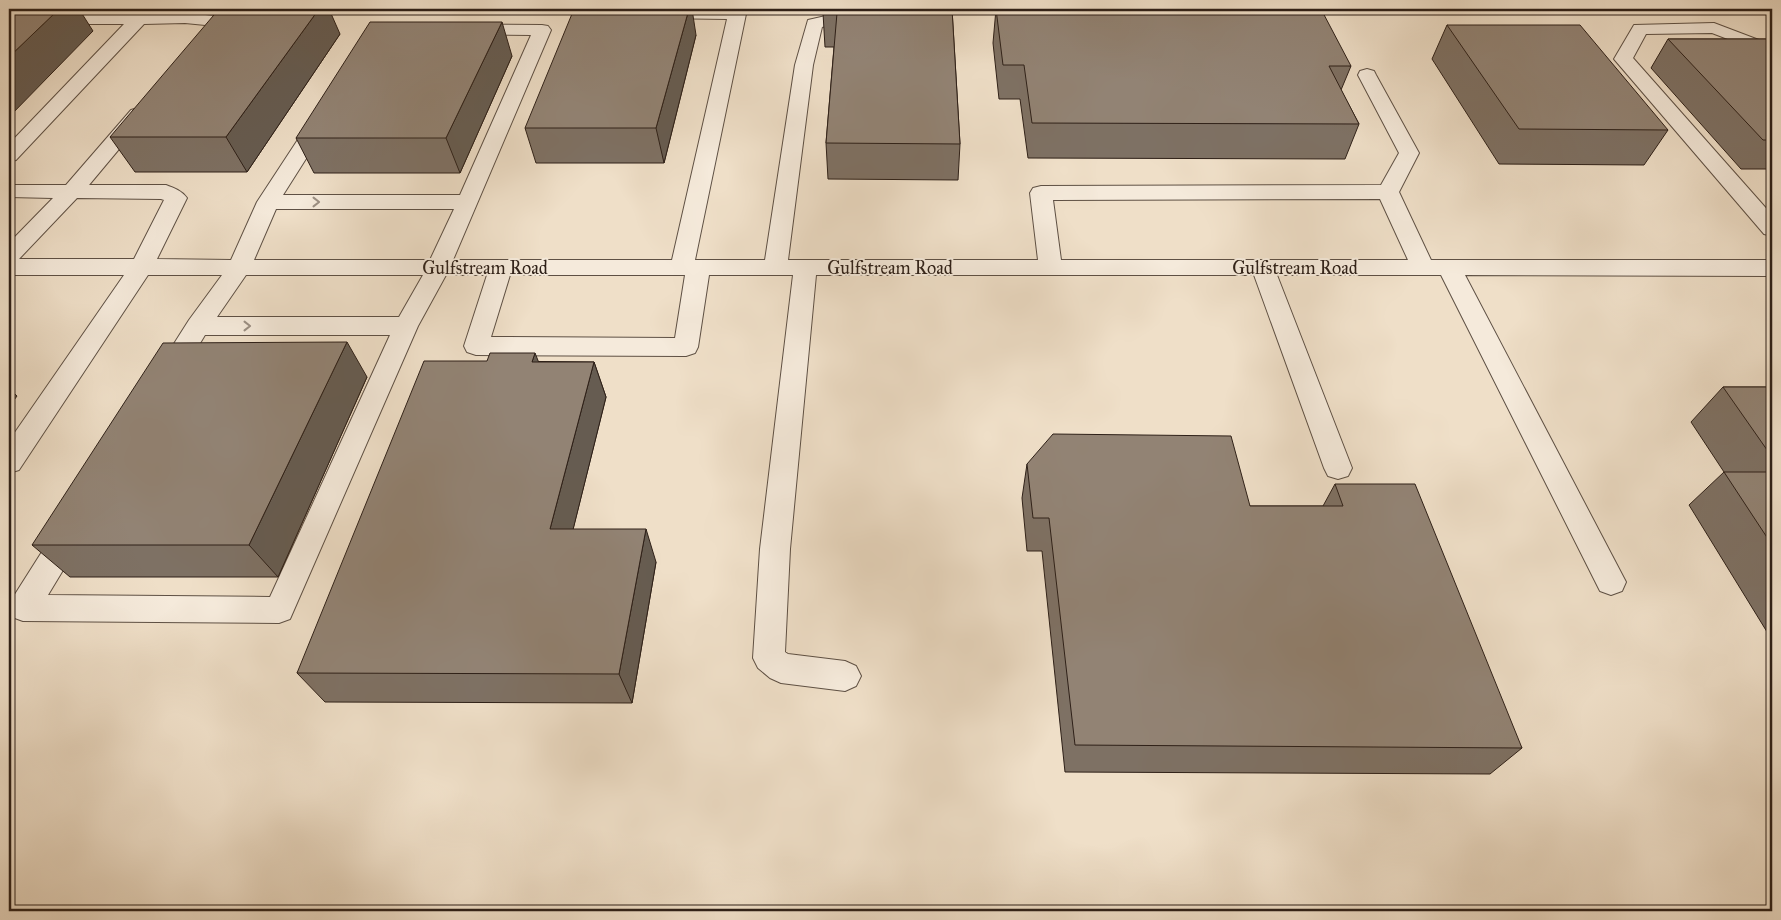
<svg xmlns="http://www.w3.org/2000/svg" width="1781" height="920" font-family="'IM FELL Great Primer',serif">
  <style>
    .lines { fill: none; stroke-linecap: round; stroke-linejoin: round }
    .minor-casing { stroke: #5e5044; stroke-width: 2 }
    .minor { fill: #f5eadb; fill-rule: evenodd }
    .wall { fill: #7e7164; stroke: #2e2018 }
    .shaded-wall { fill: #665c51; stroke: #2e2018 }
    .building { fill: #928374; stroke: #2e2018 }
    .oneway { stroke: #9b8f83 }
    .labels { text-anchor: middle; stroke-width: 4; stroke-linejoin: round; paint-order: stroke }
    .street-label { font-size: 18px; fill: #2e2018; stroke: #f5eadb }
  </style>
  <rect width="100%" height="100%" fill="#efdfc8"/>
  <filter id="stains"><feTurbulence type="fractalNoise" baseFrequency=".004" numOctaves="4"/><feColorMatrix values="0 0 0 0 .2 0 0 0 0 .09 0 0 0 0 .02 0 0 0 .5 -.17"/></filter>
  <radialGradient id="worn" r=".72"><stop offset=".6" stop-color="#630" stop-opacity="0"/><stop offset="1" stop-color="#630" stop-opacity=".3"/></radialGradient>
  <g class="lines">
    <defs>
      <path id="minor" d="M649,9H737L743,10L746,14L695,260H765L795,65L808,20L830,15L890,14V9H908V19L905,23L899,24L830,25L822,27L813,65L788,260H1038L1030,193L1033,188L1041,186L1381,185L1399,153L1358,75L1360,71L1367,69L1374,71L1376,75L1419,153L1399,192L1431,260H1772V276L1465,275L1626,582L1622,591L1611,595L1600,591L1441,275H1277L1352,468L1348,476L1338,479L1328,476L1324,468L1254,275H816L790,549L785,652L788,654L845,661L856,666L861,676L856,686L845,691L781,683L770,678L758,668L753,658L760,549L793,275H709L698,347L695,353L686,356L476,355L467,352L464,346L487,275H446L418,326L290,619L279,623L23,621L12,617L9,606L12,599L189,320L222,275H148L19,470L9,473V441L124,275H9V243L53,198L9,197V185H66L131,110L138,108L145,110L148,114L145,118L89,185H166C174,188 182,191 187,198L157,259L231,260L257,202L373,25L379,24L542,25L548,26L551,30L453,260H672L727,19L655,18L649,17L646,13ZM385,34L531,35L460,195H283ZM77,198L161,199L164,200L134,259H19ZM1380,199L1408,260H1061L1053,200ZM276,209H454L430,260H254ZM246,275H423L399,317H217ZM510,275H685L675,338L491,337ZM205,335H390L270,597L48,595Z
        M185,13L226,17L232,18L235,22L232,26L226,27L185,23L144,24L16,160L9,162V144L124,24H9V14Z
        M1714,23L1772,45V56L1712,33L1646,34L1633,58L1772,215V236L1764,234L1614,59L1634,25Z"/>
    </defs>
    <use href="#minor" class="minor-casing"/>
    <use href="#minor" class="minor"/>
  </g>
  <path class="wall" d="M952,9L960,144L958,180L828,179L826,143L834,47H825L823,13Z
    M996,9L1351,66L1341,90L1359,124L1345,159L1028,158L1020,99H999L993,43Z
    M1447,25L1668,130L1644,165L1499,164L1432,59Z
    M340,34L247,172H135L110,137Z
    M696,35L664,163H536L525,128Z
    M1668,39H1772V169H1741L1651,68Z
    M512,56L460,173H314L296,138Z
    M487,361L594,362L606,397L573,529L656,562L632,703L325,702L297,673Z
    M367,377L278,577H70L32,545Z
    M1723,387H1772V640L1689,505L1724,472L1691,422Z
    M1027,464L1250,506H1323L1335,484L1522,748L1490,774L1065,772L1042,551H1027L1022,498Z"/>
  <path class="shaded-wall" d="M59,9H79L93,31L9,117V57Z
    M319,9H329L340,34L247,172L226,137Z
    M689,9H692L696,35L664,163L656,128Z
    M502,22L512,56L460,173L446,138Z
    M347,342L367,377L278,577L249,545Z
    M535,353L549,388L532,362Z
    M594,362L606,397L565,562L550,529Z
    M9,388L17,396L9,407Z
    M646,529L656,562L632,703L619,674Z"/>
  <path class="building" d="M9,9H59L9,57Z
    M219,9H319L226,137H110Z
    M574,9H689L656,128H525Z
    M823,9H952L960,144L826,143L837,13H823Z
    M996,9H1321L1351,66H1329L1359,124L1032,123L1024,65H1003Z
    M370,22H502L446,138H296Z
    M1447,25H1580L1668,130L1519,129Z
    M1668,39H1772V140H1763Z
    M347,342L249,545H32L163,343Z
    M490,353H535L532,362H594L550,529H646L619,674L297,673L424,361H487Z
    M1723,387H1772V457Z
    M1053,434L1231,436L1250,506H1343L1335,484H1415L1522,748L1075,745L1049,518H1033L1027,464Z
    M1724,472H1772V545Z"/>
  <defs><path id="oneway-chevron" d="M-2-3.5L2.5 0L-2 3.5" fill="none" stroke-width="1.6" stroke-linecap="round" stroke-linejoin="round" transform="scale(1.25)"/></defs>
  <g class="oneway">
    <use href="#oneway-chevron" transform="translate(316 202)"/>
    <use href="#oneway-chevron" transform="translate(247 326)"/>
  </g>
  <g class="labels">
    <g class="street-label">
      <text x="485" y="274">Gulfstream Road</text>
      <text x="890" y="274">Gulfstream Road</text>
      <text x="1295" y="274">Gulfstream Road</text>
    </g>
  </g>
  <rect width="1781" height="920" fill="none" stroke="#efdfc8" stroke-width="30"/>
  <rect x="10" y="10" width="1761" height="900" fill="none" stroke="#2e2018" stroke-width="2.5"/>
  <rect x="15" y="15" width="1751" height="890" fill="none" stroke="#2e2018"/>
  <rect width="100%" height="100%" filter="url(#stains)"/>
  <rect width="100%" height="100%" fill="url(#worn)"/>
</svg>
